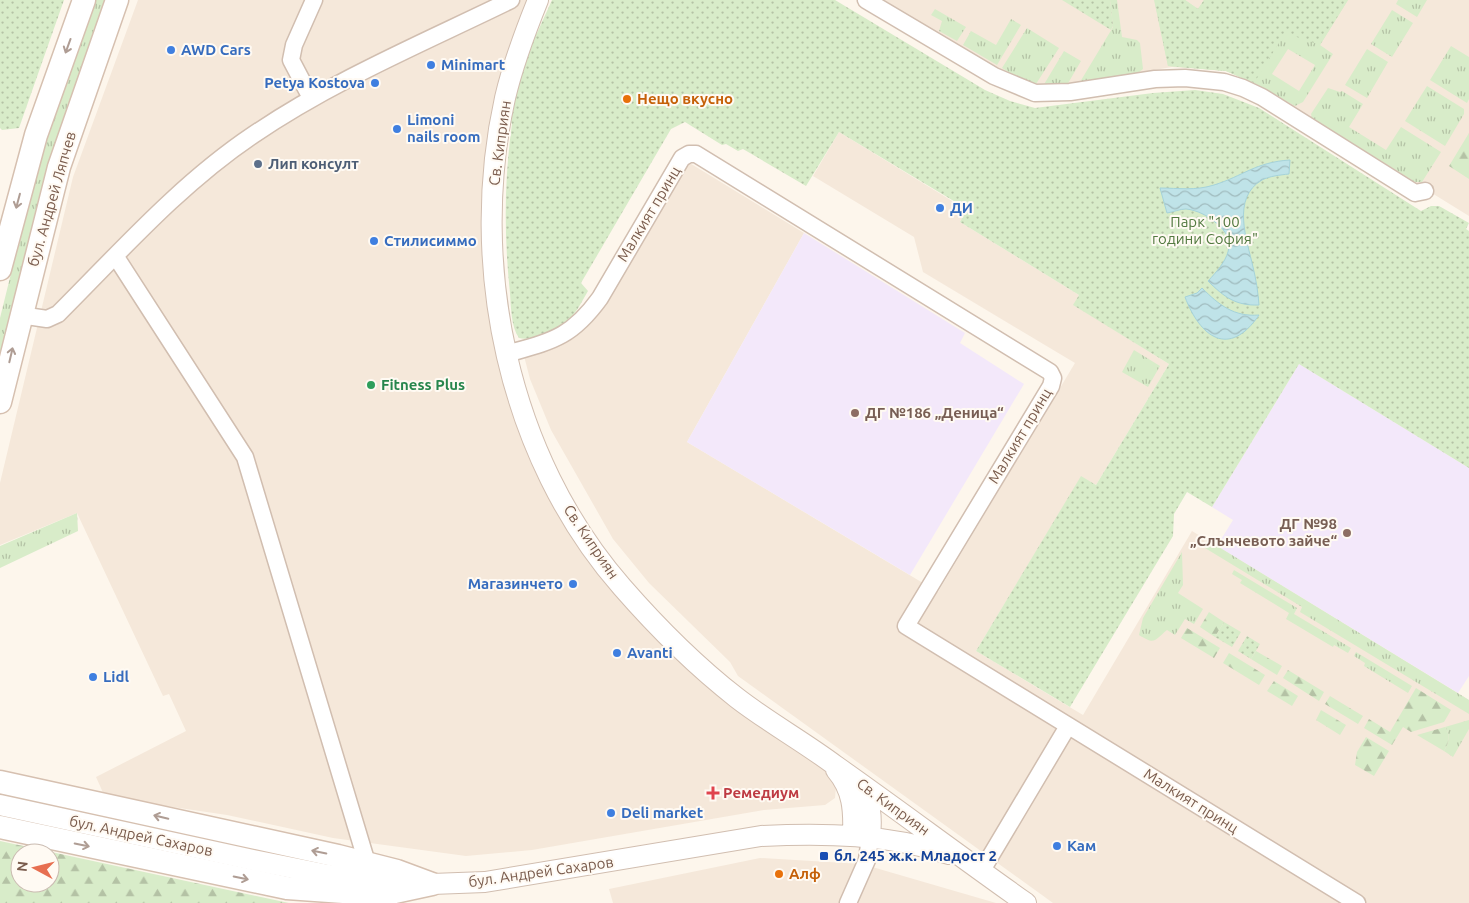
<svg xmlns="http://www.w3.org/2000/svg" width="1469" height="903" font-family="Ubuntu,sans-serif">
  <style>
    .residential { fill: #f5e8da }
    .education { fill: #f3e8fa }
    .grass { fill: url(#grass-tufts); fill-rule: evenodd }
    .forest { fill: url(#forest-firs); fill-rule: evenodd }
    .park { fill: url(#park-dots) }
    .water { fill: url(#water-waves); stroke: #a5d3da }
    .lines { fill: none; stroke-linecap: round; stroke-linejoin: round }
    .minor-casing { stroke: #d1beb0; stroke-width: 19 }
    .tertiary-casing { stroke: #d1beb0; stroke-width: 22 }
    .secondary-casing { stroke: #d6c0b0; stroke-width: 25 }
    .minor { stroke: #fff; stroke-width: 16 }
    .tertiary { stroke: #fff; stroke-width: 20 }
    .secondary { stroke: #fff; stroke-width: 22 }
    .oneway { stroke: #af9d94 }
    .shop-dot { fill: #3f7fe0; stroke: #fffaf3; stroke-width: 2 }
    .food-dot { fill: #e8710a; stroke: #fffaf3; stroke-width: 2 }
    .service-dot { fill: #5c6f8a; stroke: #fffaf3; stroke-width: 2 }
    .leisure-dot { fill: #2e9e5b; stroke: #fffaf3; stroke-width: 2 }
    .education-dot { fill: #8d6e63; stroke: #fffaf3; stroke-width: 2 }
    .health-dot { fill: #e0444e; stroke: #fffaf3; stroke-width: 2 }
    .transit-dot { fill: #1a4fb4; stroke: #fffaf3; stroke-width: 2 }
    .labels { text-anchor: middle; stroke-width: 4; stroke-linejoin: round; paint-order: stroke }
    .shop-label { font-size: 15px; font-weight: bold; fill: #366cbe; stroke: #fffaf3; text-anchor: start }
    .food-label { font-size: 15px; font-weight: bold; fill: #c56008; stroke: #fffaf3; text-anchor: start }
    .street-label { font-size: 15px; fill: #7a5c4d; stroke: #fffaf3 }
    .service-label { font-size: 15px; font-weight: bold; fill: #4e5e75; stroke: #fffaf3; text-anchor: start }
    .park-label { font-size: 15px; fill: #537a41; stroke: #fffaf3 }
    .leisure-label { font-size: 15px; font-weight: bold; fill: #27864d; stroke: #fffaf3; text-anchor: start }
    .education-label { font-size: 15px; font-weight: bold; fill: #785e54; stroke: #fffaf3; text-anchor: start }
    .health-label { font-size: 15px; font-weight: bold; fill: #be3a42; stroke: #fffaf3; text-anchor: start }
    .transit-label { font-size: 15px; font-weight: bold; fill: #164399; stroke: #fffaf3; text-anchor: start }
  </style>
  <defs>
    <pattern id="grass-tufts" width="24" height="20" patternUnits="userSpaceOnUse" patternTransform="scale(1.25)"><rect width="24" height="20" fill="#d8ecc9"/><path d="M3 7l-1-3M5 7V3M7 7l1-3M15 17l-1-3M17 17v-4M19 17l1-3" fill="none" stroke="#b4c2a5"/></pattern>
    <pattern id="forest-firs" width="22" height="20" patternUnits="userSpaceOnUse" patternTransform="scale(1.25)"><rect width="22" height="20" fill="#d8ecc9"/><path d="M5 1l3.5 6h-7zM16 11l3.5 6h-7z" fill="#b4c2a5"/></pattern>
    <pattern id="park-dots" width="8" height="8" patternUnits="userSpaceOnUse" patternTransform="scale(1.25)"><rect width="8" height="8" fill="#d8ecc9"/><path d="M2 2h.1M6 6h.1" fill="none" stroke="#b4c2a5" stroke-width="1.8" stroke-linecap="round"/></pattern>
    <pattern id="water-waves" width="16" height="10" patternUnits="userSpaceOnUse" patternTransform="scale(1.25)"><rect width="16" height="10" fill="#bfe3e8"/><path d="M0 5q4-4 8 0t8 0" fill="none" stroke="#a0bbbe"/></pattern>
  </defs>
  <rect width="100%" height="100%" fill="#fdf6ec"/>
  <path class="residential" d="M138,0H533L508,67L496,338L595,560L822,767L832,777L836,787L835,798L825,805L764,810L532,850L466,856L333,838L227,815L105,797L96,777L186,731L169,694L163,696L77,513L0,545V483L73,177Z
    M884,0H1469V216L1254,83L1226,71L1172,67L1059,86H1043L1007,75Z
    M839,132L967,210L960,222L1079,295L1074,305L1169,364L1096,485L1081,477L976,651L1083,715L1192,531L1469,700V903H1053L738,676L730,662L649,583L613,539L551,430L530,379L524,356L560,343L577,334L597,316L688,162L804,233L687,442L938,592L1075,363L923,272L914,237L813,176Z
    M760,858L862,864L996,903H613L609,889Z"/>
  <path class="education" d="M804,233L965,333L960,343L1024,384L910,575L687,442Z
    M1299,364L1469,468V676L1458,693L1217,546L1233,520L1212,507Z"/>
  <path class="grass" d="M95,0H105L46,171L0,358V318L27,209L51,123Z
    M1110,0H1117L1122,37L1137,40L1140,43L1143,69L1138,73L1080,82L1113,27Z
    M1154,0H1185L1198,9L1204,0H1348L1320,45L1333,54L1303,102L1295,106L1254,83L1226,71L1168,66ZM1288,49L1315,65L1299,91L1272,74Z
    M1398,0H1427L1417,17L1396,4Z
    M935,9L966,27L957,41L939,31L942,21L931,15Z
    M1392,10L1413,23L1392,57L1371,44Z
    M1011,19L1021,25L997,65L963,45L971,31L996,45Z
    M1027,28L1059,48L1036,84L1021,80L1002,68Z
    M1451,46L1469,57V99L1467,103L1430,80Z
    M1367,49L1388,62L1367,98L1345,85Z
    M1064,51L1081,61L1067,85L1043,86Z
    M1427,86L1464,109V114L1445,146L1405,121Z
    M1328,88L1340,92L1342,91L1363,104L1349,127L1386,150L1401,127L1441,152L1422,182H1415L1312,118L1311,114Z
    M1134,350L1160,366L1148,387L1122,372Z
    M77,513L78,531L0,568V546Z
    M1209,541L1469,700V714L1300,612L1302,607L1205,548Z
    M1182,552L1183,585L1178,593L1203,609L1194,624L1185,619L1175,635L1167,630C1154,641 1155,645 1139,635L1143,618Z
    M1234,570L1297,608L1294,614L1351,648L1348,653L1334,645L1333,647L1286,619L1289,613L1240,583L1242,580L1232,574Z
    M1356,652L1412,686L1408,693L1364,666L1365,663L1354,656Z
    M1469,720V729L1453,757L1444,751C1449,742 1451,736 1445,727Z"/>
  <path class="forest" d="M1469,133V179L1449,166Z
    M1209,612L1224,622L1215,637L1200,627Z
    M1187,628L1220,648L1214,658L1181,638Z
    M1256,651L1282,666L1277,675L1251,659Z
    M1229,653L1265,675L1259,685L1223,663Z
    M1288,670L1324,692L1319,701L1283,678Z
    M1274,681L1298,696L1292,706L1267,691Z
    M1416,688L1451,710L1444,722L1411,732L1403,727L1392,745L1364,728L1369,719L1390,732Z
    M1330,696L1363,716L1358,724L1325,704Z
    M1321,710L1346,725L1340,735L1316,720Z
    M1445,727C1451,736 1449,742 1444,751L1417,735Z
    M1366,737L1389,751L1374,776L1355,765L1357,752Z
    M0,841L289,903H0ZM20,853H50V883H20Z"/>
  <path class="park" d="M0,0H64L19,128L2,130L0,128Z
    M552,0H835L985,90L1010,101L1035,108L1153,93L1195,90L1223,94L1259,108L1421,211L1431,206H1439L1469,223L1466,229L1469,231V468L1299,364L1212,507L1187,492L1174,514L1173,536L1070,707L976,651L1081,476L1096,485L1169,364L1073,305L1079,295L960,222L967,209L839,132L806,186L743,149L738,151L726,144L722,145L685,122L671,129L581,283L588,291C583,299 579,308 573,315C562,327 535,342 519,338C511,327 511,307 510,293C504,237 504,180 512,124L510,120C514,102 523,42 537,33Z
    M1062,0H1110L1113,26L1111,30Z
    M1156,0H1185L1198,9L1204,0H1348L1320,45L1285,33L1254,83L1226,71L1168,66L1155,3Z
    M1224,622L1241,632L1232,647L1215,637Z
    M1247,636L1260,644L1251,659L1238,651Z"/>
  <path class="water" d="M1290,160L1289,174C1280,175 1270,176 1262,180C1231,198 1247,240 1253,267C1256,279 1258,292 1259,305C1236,306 1224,297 1208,281C1226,262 1241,242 1215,222C1208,216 1197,210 1186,209C1180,209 1173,212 1167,213L1160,188C1178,188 1195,191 1214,185C1243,176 1256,162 1290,160Z
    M1202,288C1219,305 1234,317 1259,315C1229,359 1200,337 1185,297L1197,293Z"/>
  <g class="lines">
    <defs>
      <path id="minor" d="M866,0L994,76L1035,93L1070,92L1155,79L1185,78L1224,82L1243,88L1262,97L1415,193L1425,191
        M311,98L291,60L294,45L314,0
        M116,257L245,457L367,863
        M20,315L47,319L58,314C120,252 180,184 253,135C334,80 423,43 511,0
        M506,354C552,341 571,338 600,298L682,158L689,154H696L1050,372L1053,378L1051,386L906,626L1357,903
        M981,872L1068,726
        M848,903L867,860L870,837"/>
      <path id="tertiary" d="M538,0C525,32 513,64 505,98C468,264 508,457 622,587C656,626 696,666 737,698C768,722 804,742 836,766C900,811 962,858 1026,903
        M836,770C853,790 854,810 853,835
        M860,785C871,802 872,817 870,837
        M0,805L253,860L328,875L432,884L485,882L761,836C825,833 888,834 949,854"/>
      <path id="secondary" d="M0,269L36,135L84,0
        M0,402L59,167L117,0
        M0,782L338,856L397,871L432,884
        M0,827L287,888L371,894L395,892L432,884"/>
    </defs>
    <use href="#minor" class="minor-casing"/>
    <use href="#tertiary" class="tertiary-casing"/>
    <use href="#secondary" class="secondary-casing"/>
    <use href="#minor" class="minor"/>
    <use href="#tertiary" class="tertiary"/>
    <use href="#secondary" class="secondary"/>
  </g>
  <defs><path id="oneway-shaft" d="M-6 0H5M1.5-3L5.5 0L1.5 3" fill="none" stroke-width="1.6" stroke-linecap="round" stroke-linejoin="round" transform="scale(1.25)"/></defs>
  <g class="oneway">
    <use href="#oneway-shaft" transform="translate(68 46) rotate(110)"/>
    <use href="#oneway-shaft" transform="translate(18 201) rotate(105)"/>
    <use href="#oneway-shaft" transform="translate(11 355) rotate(-77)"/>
    <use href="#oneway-shaft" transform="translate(161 817) rotate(-167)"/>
    <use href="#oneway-shaft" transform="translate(82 845) rotate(12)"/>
    <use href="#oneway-shaft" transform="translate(319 852) rotate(-168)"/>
    <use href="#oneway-shaft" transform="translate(241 878) rotate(12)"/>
  </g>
  <g class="shop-dot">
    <circle cx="171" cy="50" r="5"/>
    <circle cx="431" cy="65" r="5"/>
    <circle cx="375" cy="83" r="5"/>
    <circle cx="397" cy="129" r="5"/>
    <circle cx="940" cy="208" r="5"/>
    <circle cx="374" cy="241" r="5"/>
    <circle cx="573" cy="584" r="5"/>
    <circle cx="617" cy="653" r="5"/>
    <circle cx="93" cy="677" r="5"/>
    <circle cx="611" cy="813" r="5"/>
    <circle cx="1057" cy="846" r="5"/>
  </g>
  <g class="food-dot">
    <circle cx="627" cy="99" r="5"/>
    <circle cx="779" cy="874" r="5"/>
  </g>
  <circle class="service-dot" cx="258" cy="164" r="5"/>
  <circle class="leisure-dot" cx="371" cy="385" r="5"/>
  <g class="education-dot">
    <circle cx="855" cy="413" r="5"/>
    <circle cx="1347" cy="533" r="5"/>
  </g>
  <path class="health-dot" d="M710.5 785.5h5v5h5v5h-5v5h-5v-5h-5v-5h5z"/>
  <rect class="transit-dot" x="819" y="851" width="10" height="10" rx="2.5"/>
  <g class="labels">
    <g class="shop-label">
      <text x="181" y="55">AWD Cars</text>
      <text x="441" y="70">Minimart</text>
      <text x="365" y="88" text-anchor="end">Petya Kostova</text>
      <text x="407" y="125">Limoni<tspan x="407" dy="17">nails room</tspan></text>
      <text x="950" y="213">ДИ</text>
      <text x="384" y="246">Стилисиммо</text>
      <text x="563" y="589" text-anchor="end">Магазинчето</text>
      <text x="627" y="658">Avanti</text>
      <text x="103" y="682">Lidl</text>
      <text x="621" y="818">Deli market</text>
      <text x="1067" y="851">Кам</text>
    </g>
    <g class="food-label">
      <text x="637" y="104">Нещо вкусно</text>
      <text x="789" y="879">Алф</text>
    </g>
    <g class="street-label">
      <text transform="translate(500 143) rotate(-82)" y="5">Св. Киприян</text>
      <text transform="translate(52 199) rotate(-74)" y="5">бул. Андрей Ляпчев</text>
      <text transform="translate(649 214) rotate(-59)" y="5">Малкият принц</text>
      <text transform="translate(1020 436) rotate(-59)" y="5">Малкият принц</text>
      <text transform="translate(591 542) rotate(56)" y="5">Св. Киприян</text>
      <text transform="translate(1191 801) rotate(32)" y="5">Малкият принц</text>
      <text transform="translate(893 807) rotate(36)" y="5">Св. Киприян</text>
      <text transform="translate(141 836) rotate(12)" y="5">бул. Андрей Сахаров</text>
      <text transform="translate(541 872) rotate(-8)" y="5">бул. Андрей Сахаров</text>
    </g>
    <g class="service-label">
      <text x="268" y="169">Лип консулт</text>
    </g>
    <g class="park-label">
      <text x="1205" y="227">Парк "100<tspan x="1205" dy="17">години София"</tspan></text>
    </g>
    <g class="leisure-label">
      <text x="381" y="390">Fitness Plus</text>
    </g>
    <g class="education-label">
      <text x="865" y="418">ДГ №186 „Деница“</text>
      <text x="1337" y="529" text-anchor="end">ДГ №98<tspan x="1337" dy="17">„Слънчевото зайче“</tspan></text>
    </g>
    <g class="health-label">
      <text x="723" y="798">Ремедиум</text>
    </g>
    <g class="transit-label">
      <text x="834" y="861">бл. 245 ж.к. Младост 2</text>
    </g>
  </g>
  <g transform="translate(35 868) rotate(277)"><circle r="24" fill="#fffaf3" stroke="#cabbb1"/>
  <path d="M0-4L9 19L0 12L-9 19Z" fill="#e76f51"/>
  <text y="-8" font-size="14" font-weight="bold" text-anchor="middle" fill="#7a5c4d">N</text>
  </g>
</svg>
